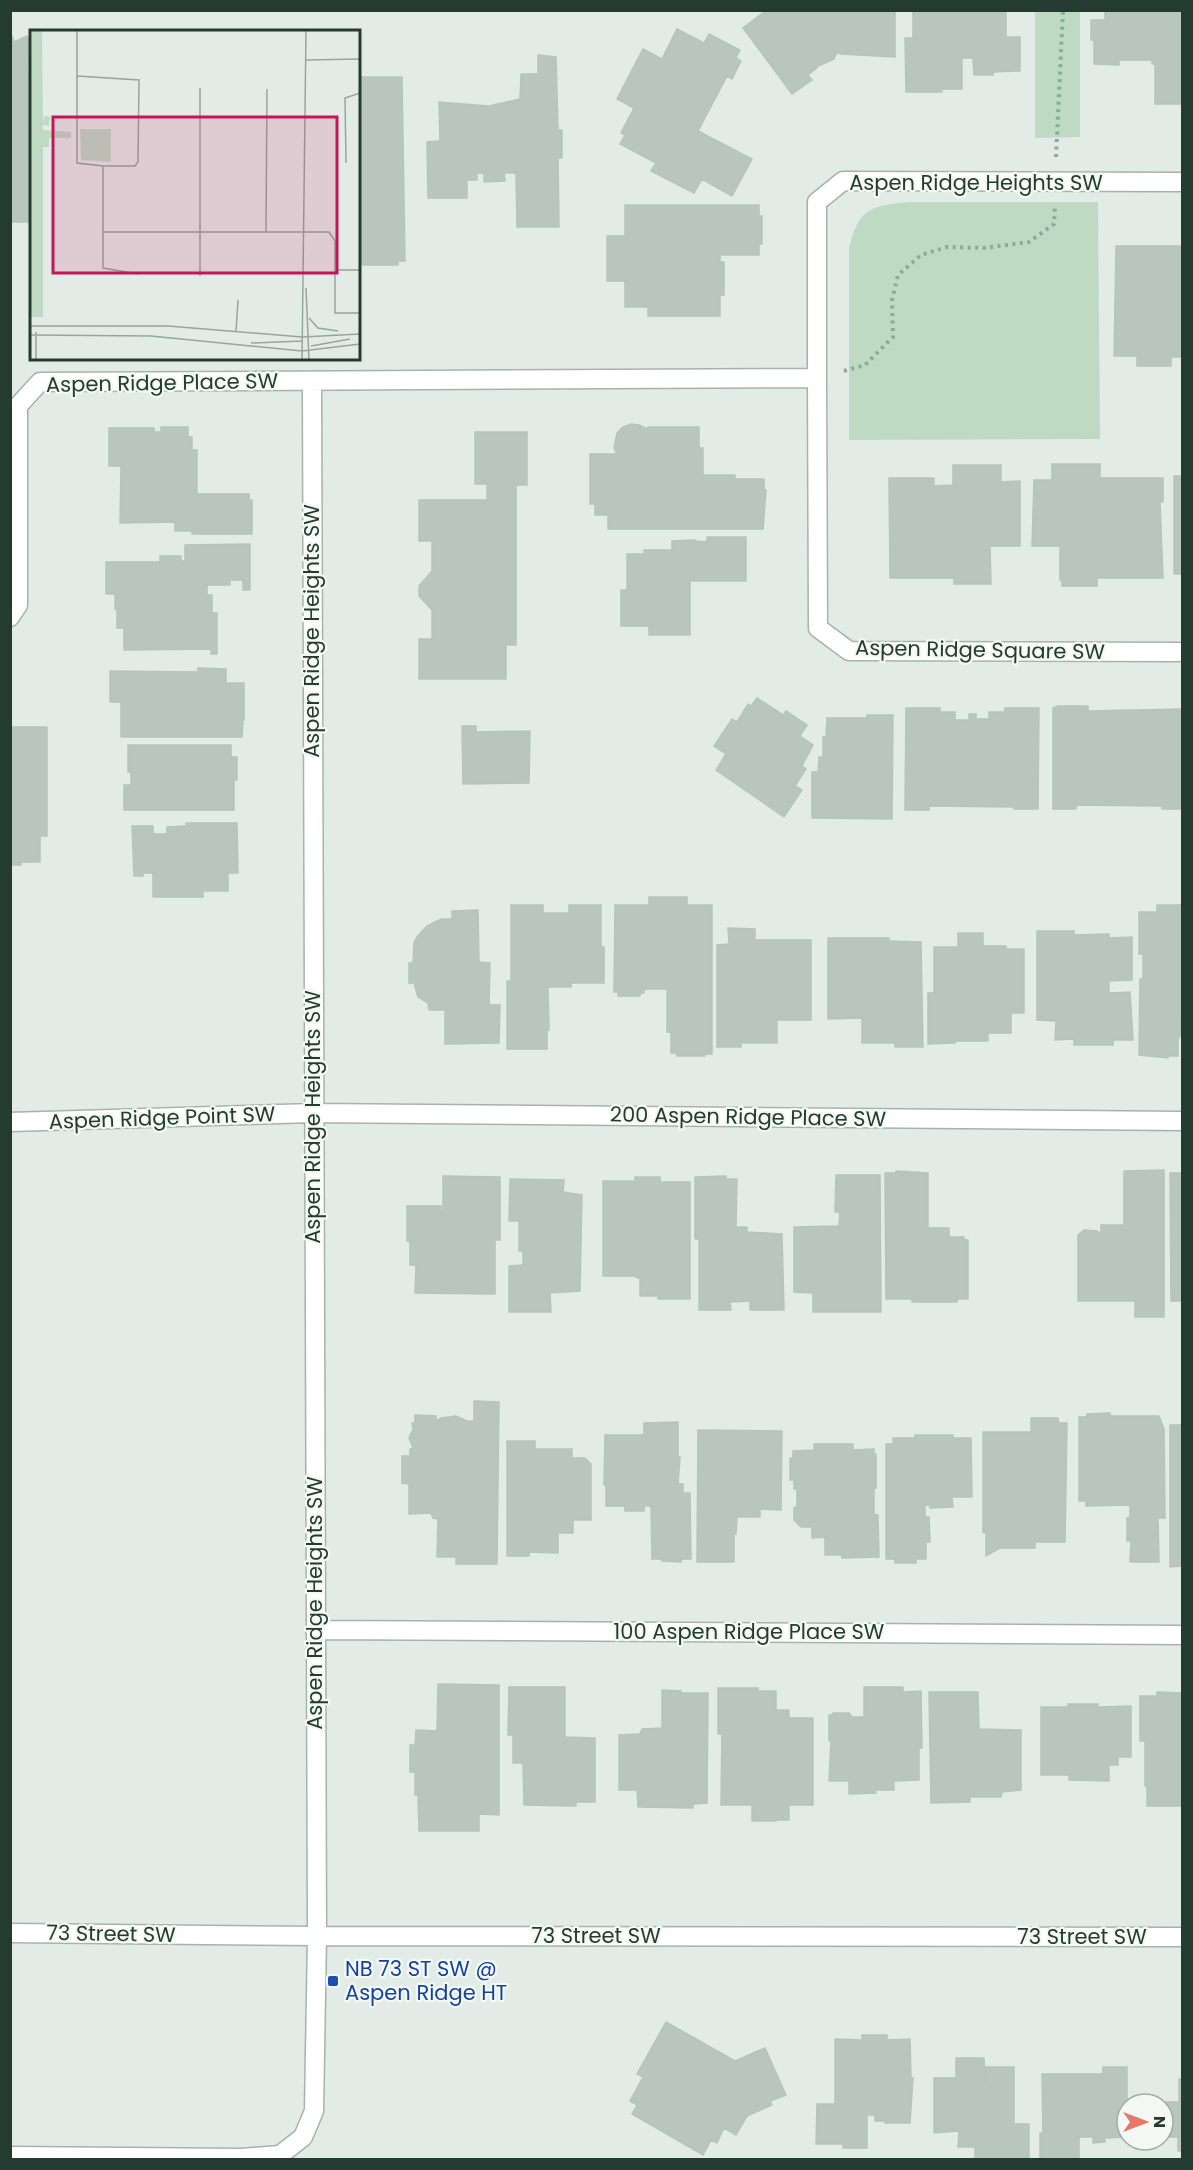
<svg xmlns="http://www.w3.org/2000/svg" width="1193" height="2170" font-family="Poppins,sans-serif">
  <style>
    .green { fill: #bedac2 }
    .building { fill: #b8c6bf; stroke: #b6c4bd; stroke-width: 1.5 }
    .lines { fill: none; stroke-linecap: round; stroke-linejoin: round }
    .minor-casing { stroke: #a6b3ad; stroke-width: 21 }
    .path { stroke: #86ac9c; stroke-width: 4; stroke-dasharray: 3 4.5; stroke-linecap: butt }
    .minor { stroke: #fff; stroke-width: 18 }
    .transit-dot { fill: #1a4fb4; stroke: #f3f8f5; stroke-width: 2 }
    .labels { text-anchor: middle; stroke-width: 4.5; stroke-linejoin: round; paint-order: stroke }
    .street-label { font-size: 21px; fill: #243b32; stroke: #f3f8f5 }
    .transit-label { font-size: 21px; fill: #164399; stroke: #f3f8f5; text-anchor: start }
    .inset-road { fill: none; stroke: #97a59f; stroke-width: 1.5 }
    .view { fill: #c2185b; fill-opacity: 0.15; stroke: #c2185b; stroke-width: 3 }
    .inset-edge { fill: none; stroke: #243b32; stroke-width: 3 }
  </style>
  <rect width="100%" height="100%" fill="#e3ebe7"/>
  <path class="green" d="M1035,11H1080V137L1035,138Z
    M909,202H1098L1100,439L849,440V248C859,208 870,206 909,202Z"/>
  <path class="building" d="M767,10H895V57L840,54L837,52L834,59L816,67L817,68L808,75L812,80L792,94L743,28Z
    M913,10H1006V37H1020V71L993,72V75H974L973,58H962V89H942V92H906L905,38H913Z
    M1105,10H1182V104H1155V64H1152V60H1119V65L1094,64V40H1091V20H1105Z
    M677,29L704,43L709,34L740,50L736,58L741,61L732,79L727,76L698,131L752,159L732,196L702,179L694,193L651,171L656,163L620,144L625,135L621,133L634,108L617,99L643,49L662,59Z
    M12,36L14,42L27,36L32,47V222H10Z
    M538,55L556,57L558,130H562V158H558L559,227H517L516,173H504L505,181L484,182V173H477V180H467V198H428L427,142L440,141L439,102L489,106L520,99L521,74H538Z
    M358,77H402L405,261H398V265H362V176H358Z
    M625,205H759V216H762V244H759V255H720V262H724V295H720V316H648V307H625V281H607V236H625Z
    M1116,246H1182V357H1171V366H1137V356H1114Z
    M631,424L639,425L647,429L648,427H699V448H703V475H735V479H764V490H766L763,529H608V515H595V504H590V454H617L614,448L617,433L623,427Z
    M161,427H188V437H192V450H197V494H249V500H252V534H192V531H175V522L120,523L121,466H109V428H154V432H161Z
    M475,432H527V485H516V645H506V679H419V639H432V610L419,596V586L432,571V541H419V500H487V484H475Z
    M1052,464H1100V478H1163V502H1160L1163,578H1097V586H1062V580H1060V546H1032L1034,480H1052Z
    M953,465H1001V482L1020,481V546H990L991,584H954V578H890L889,478H934V486L953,485Z
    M1174,476H1182V574H1174Z
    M707,537H746V581H690V635H649V626H621V590H627V554H644V550H672V541L695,540V541L707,542Z
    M250,544V590H243V580H230V585H207V595H212V613H217V654H211V649L124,650V628H117V609H115V594H106V562H160V556H181V561H185V545Z
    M198,668L226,669V683H244V720H243L242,737H121V702H110V671L198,672Z
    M757,698L783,715L786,711L807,725L800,736L813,745L802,766L806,769L795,786L802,790L784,817L716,770L726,754L714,746L732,719L737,722L748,704L751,706Z
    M1058,706H1088V711L1182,709V809H1162V806L1076,805V809H1053V708Z
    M906,708H940V712H955V720H969V714H976V719H989V712H1005V708H1039L1038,809H1014L1015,807L929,806V810H905Z
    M867,715H893L892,819L812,818V772H818L819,757H823V737H826L827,718H867Z
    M462,726H476V732L530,731L529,783L463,784Z
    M10,727H47V836H40V862H21V865H10Z
    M128,745H231V757H237V780H234V810H124V785H131V772H128Z
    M186,823H237L238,873H228V891H203V897H153V873H143V876H134L132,826H153V834H167V827L186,826Z
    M649,897H687V905H712V1054H705V1056H677V1053H671V1032H667V989H644V993H640V996H618V992H614L615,905H649Z
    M511,905H543V913H569V905H601V947H604V983H571V987H548L549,1030H547V1049H507V981H511Z
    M1157,905H1182V1005H1181L1180,1037H1178V1056H1168V1058L1139,1055L1140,979H1143V954H1139V912H1157Z
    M478,910L479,962L490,963L489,1005H500L499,1043L445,1044V1010H429L428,1003L418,997L414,983H409V963H413L414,943L417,937L427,926L441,919H452V911Z
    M728,928L755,929V940H811V1020H777V1043H741V1047H717V945L729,944Z
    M1037,931H1074V935L1109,934V938L1132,937V980L1109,981V993L1130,992L1133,1040H1113V1045H1074V1039L1055,1040L1056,1021L1037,1020Z
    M958,933H983V946H1006V949H1024V1013H1011V1033H988V1041H955V1043L928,1044V993H934V947H958Z
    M828,938H889V941L921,942L923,1047H895V1043H862V1018L828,1019Z
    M1164,1170V1317H1135V1301H1078V1235L1084,1230L1097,1231L1101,1234V1225H1124V1171Z
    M896,1171L928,1173V1228H949V1237H964V1240H968V1299H957V1302H912V1299H886L885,1173H896Z
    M1170,1173H1182V1301H1171Z
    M836,1175H880L881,1312H813V1293L794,1292V1227L839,1226L840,1212H835Z
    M443,1176L500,1177V1240H495V1294L415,1293L416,1265H410V1241H407V1206H441V1212H443Z
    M726,1176V1179H737L736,1227H747V1232L782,1234L784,1310H750V1301L730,1302L731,1310H699V1239H695V1177Z
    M635,1177H660V1182H690V1299H658V1296H640V1279L634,1276H603V1181H635Z
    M510,1179L564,1180L563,1192L582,1195L580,1291L550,1293L551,1312H509V1266L523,1265V1251H519V1221H509Z
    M474,1401L499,1402L497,1564H456V1557H437L438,1519L433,1518L431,1513L409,1514V1484L402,1483V1456H410V1449L413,1448L409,1438L413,1429L412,1423H415V1415L436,1416V1421L441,1418L456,1416L467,1421H474Z
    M1110,1413V1416H1159L1164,1429L1165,1518H1158L1159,1562H1130L1131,1541H1127V1518L1130,1517V1505L1086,1506V1501H1079V1417H1087V1414Z
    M1031,1418H1058L1059,1423H1067L1065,1542H1035V1548H1000L986,1556V1531L983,1532V1432H1031Z
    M678,1422V1457H680L678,1484H683V1493H690L691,1559H681V1562L662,1561L661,1559H652L651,1506H644V1511H625V1506H606V1485H604L605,1435H644V1423Z
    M1170,1425H1182V1566L1170,1567Z
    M698,1430L782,1431L781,1510L760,1509V1517H737L736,1534H734V1562H697Z
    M915,1435H953V1438H971L972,1497H952L953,1507L930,1508V1505H925V1517H929L930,1542H926V1559H916V1563H895V1559H886V1444H893V1438H915Z
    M507,1441H535V1449H572V1458H585L591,1464V1520H573V1533H558V1553L529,1552V1556H507Z
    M814,1444H853V1450L874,1449V1454H876V1488L874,1489V1514L878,1515L879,1557L842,1558V1555H825V1537L812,1538V1527H801L794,1520V1508L797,1506V1489H794V1480H790V1458H793V1451L814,1450Z
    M438,1684L499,1685V1815L479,1814V1831H419L418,1795H415V1772H410V1745H415L416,1730L437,1731Z
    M509,1687H565V1737L595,1738V1802H576V1806L524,1805L523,1763H513V1735H508Z
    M864,1687H903V1692L921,1691L922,1748H919V1780L894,1781V1790H875L876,1793L849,1794V1781H829L831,1741H829V1715H833V1713H849L852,1717H864Z
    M718,1688H758V1691H776V1710H789V1718H813V1805H789V1820H776V1821H752V1805H721L722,1734H718Z
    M662,1690L681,1691V1693H708L707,1803L693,1804V1808L638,1807L637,1790H619V1735L640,1734L642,1729L662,1728Z
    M929,1692H978L979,1729L1021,1730V1790L1002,1792L1001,1797H970V1802L931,1803Z
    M1157,1692L1182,1693V1806H1147V1786H1145V1741H1140V1696H1157Z
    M1068,1704H1098V1707L1131,1706V1757H1118V1765H1109V1781L1069,1780V1775H1041V1707H1068Z
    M666,2022L735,2061L765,2048L786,2095L770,2101L772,2105L747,2116L736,2135L724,2128L717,2143L711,2140L703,2155L632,2114L637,2105L630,2101L643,2077L637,2074Z
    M862,2035H887V2040L910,2039L911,2078H913L910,2123H885V2121H875V2115H867V2148H843V2144H816L817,2104H835V2039L862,2040Z
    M956,2058H984L985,2084V2067H1014V2124H1029V2160H975V2147H958L959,2131L934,2133V2078H956Z
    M1103,2067H1127V2137L1107,2138V2136H1105V2142L1093,2143V2137H1079V2160H1040V2133H1043L1042,2074H1103Z
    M1179,2079H1182V2151H1178V2137H1163V2102H1179Z"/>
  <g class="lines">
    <defs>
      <path id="minor" d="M817,378L818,628L849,651L1182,652
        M10,617L18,605V406L40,382L817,378V202L843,181L1182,182
        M10,1122L313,1113L1182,1121
        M315,1630L1182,1635
        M10,1933L317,1936L1182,1937
        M10,2156L241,2158L280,2155L303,2137L314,2111L317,1936L312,381"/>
    </defs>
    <use href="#minor" class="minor-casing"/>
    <path class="path" d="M1056,157L1063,10
      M844,371L865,365L893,337L892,300L898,275L921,255L947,247L984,248L1029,242L1054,224L1055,206"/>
    <use href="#minor" class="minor"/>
  </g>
  <rect class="transit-dot" x="327" y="1975" width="12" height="12" rx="3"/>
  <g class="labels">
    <g class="street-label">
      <text x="976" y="190">Aspen Ridge Heights SW</text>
      <text transform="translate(162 383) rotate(-1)" y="7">Aspen Ridge Place SW</text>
      <text transform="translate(312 631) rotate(-90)" y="7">Aspen Ridge Heights SW</text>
      <text transform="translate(980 650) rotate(1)" y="7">Aspen Ridge Square SW</text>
      <text transform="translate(313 1117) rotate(-90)" y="7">Aspen Ridge Heights SW</text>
      <text transform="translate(748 1117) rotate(1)" y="7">200 Aspen Ridge Place SW</text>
      <text transform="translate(162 1118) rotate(-2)" y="7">Aspen Ridge Point SW</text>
      <text transform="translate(315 1603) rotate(-90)" y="7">Aspen Ridge Heights SW</text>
      <text x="749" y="1639">100 Aspen Ridge Place SW</text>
      <text transform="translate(111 1934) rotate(1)" y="7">73 Street SW</text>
      <text x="596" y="1943">73 Street SW</text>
      <text x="1082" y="1944">73 Street SW</text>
    </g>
    <g class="transit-label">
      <text x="345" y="1976">NB 73 ST SW @<tspan x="345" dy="24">Aspen Ridge HT</tspan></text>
    </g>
  </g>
  <g transform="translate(30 30)">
    <rect width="330" height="330" fill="#e3ebe7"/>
    <path d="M2,0H12L13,93L15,86L20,87L19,96L13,95V100L41,102V108H19V117H13V287H0ZM50,99H81V132L51,130Z" fill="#bedac2"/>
    <path class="inset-road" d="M47,0V133L73,136V238L108,244M276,30L330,29M47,46L109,50L108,132L105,136H73M170,58V246M316,133L315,68L330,63M73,202H299L305,211V283H330M236,202L237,59M305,240H330M276,258L279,330M279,288L288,298L308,301M0,296H138L272,307L330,304M6,302V330M206,302L208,270M0,305L121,306L272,321L330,314M221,313L272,311M281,316L320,309M272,330L276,0"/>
    <path class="view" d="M23,87H307V243H23Z"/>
    <rect width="330" height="330" class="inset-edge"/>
  </g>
  <rect width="1193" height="2170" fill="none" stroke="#243b32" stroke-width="24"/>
  <g transform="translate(1145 2122) rotate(90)"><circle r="28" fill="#f3f8f5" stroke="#a0aca7" stroke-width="1.5"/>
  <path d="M0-4.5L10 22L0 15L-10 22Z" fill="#e57868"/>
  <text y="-9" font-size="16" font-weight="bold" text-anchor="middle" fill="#243b32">N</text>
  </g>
</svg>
